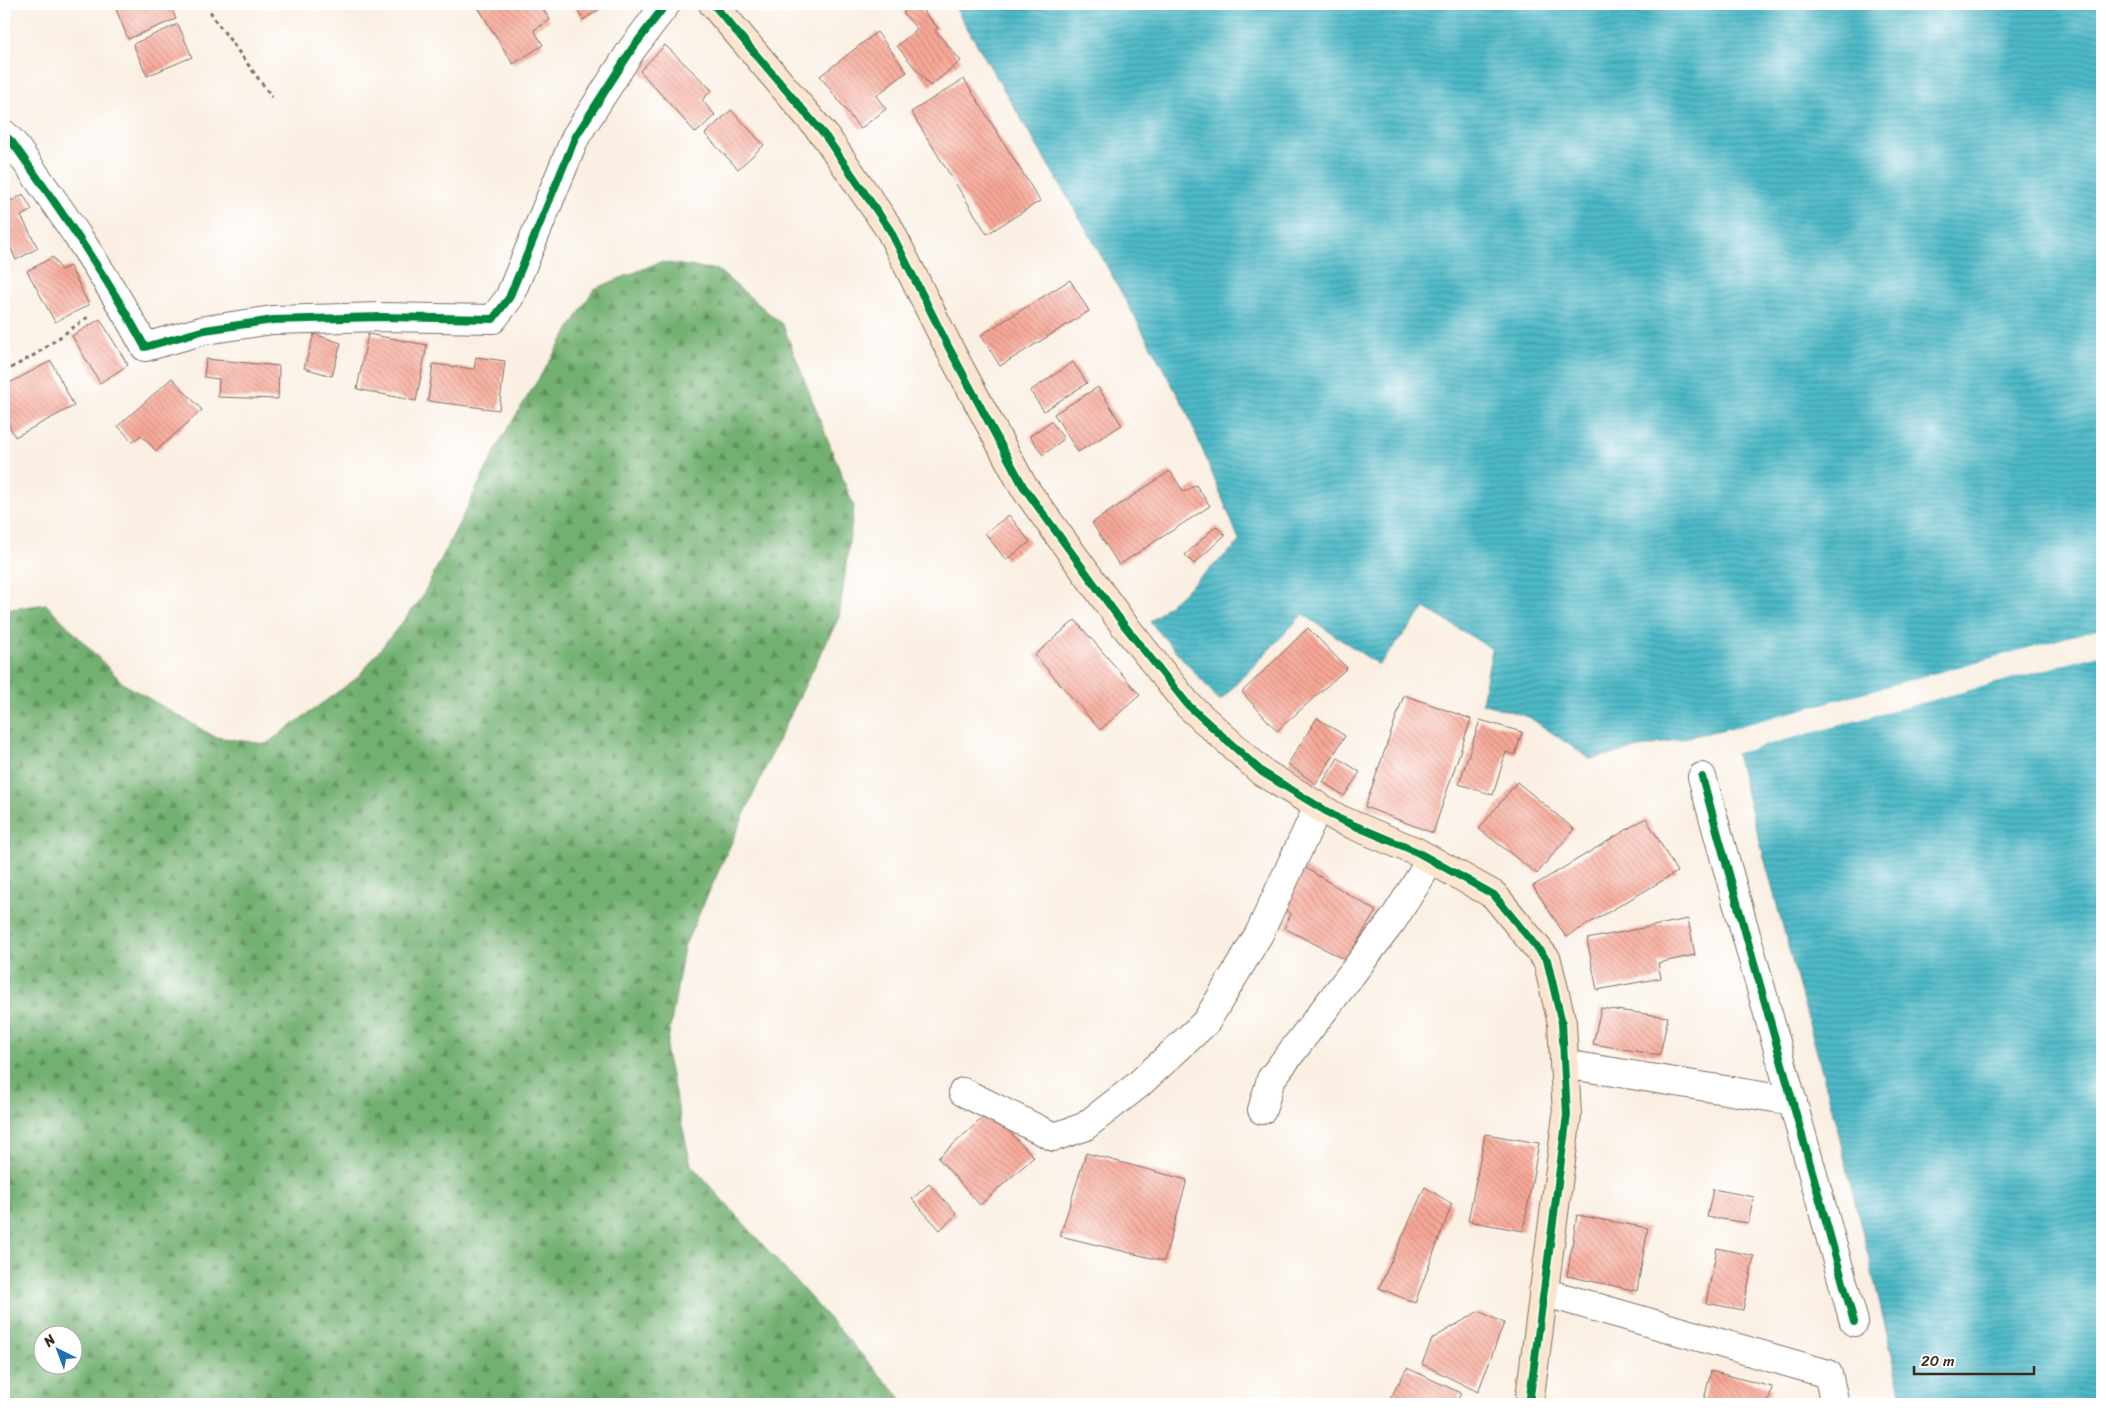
<svg xmlns="http://www.w3.org/2000/svg" width="2106" height="1408" font-family="Sriracha,sans-serif">
  <style>
    .forest { fill: url(#forest-firs); stroke: #566d48; fill-rule: evenodd }
    .water { fill: url(#water-rules); stroke: #447273 }
    .pier { fill: #faefe2 }
    .building { fill: url(#building-back-hatch) }
    .lines { fill: none; stroke-linecap: round; stroke-linejoin: round }
    .street-casing { stroke: #7e6f63; stroke-width: 30 }
    .secondary-casing { stroke: #7e6f63; stroke-width: 30 }
    .path { stroke: #7e6f63; stroke-width: 3; stroke-dasharray: 4 4; stroke-linecap: butt }
    .street { stroke: #fff; stroke-width: 28 }
    .secondary { stroke: #fbe5cf; stroke-width: 28 }
    .cycleway-casing { stroke: #fff; stroke-width: 11 }
    .cycleway { stroke: #00873e; stroke-width: 8 }
  </style>
  <defs>
    <pattern id="forest-firs" width="22" height="20" patternUnits="userSpaceOnUse" patternTransform="scale(1.25)"><rect width="22" height="20" fill="#72b071"/><path d="M5 1l3.5 6h-7zM16 11l3.5 6h-7z" fill="#5f8f5c"/></pattern>
    <pattern id="water-rules" width="6" height="5" patternUnits="userSpaceOnUse" patternTransform="scale(1.25)"><rect width="6" height="5" fill="#4db9c8"/><path d="M0 2.5h6" fill="none" stroke="#4197a2"/></pattern>
    <pattern id="building-back-hatch" width="6" height="6" patternUnits="userSpaceOnUse" patternTransform="scale(1.25)"><rect width="6" height="6" fill="#f8a898"/><path d="M-1 5l2 2M0 0l6 6M5-1l2 2" fill="none" stroke="#ca897b"/></pattern>
  </defs>
  <rect width="100%" height="100%" fill="#fff"/>
  <filter id="ink" filterUnits="userSpaceOnUse"><feTurbulence type="fractalNoise" baseFrequency=".02" numOctaves="2"/><feDisplacementMap in="SourceGraphic" scale="10" xChannelSelector="R" yChannelSelector="G"/><feConvolveMatrix kernelMatrix="1 2 1 2 8 2 1 2 1" color-interpolation-filters="sRGB"/></filter>
  <filter id="wash" filterUnits="userSpaceOnUse"><feTurbulence type="fractalNoise" baseFrequency=".0096" numOctaves="4" result="noise"/><feDisplacementMap in="SourceGraphic" scale="20" xChannelSelector="R" yChannelSelector="G"/><feGaussianBlur stdDeviation="1.12" result="paint"/><feColorMatrix in="noise" values="0 0 0 0 0 0 0 0 0 0 0 0 0 0 0 0 0 1.4 0 .05"/><feComposite in="paint" operator="in"/></filter>
  <g filter="url(#wash)">
    <rect width="100%" height="100%" fill="#faefe2"/>
    <path class="forest" d="M660,262L718,270L783,325L854,507L839,617L780,736L684,947L666,1053L691,1165L906,1404H4V610L46,604L124,684L215,737L266,744L357,678L421,599L502,438L594,289ZM42,1336H72V1366H42Z"/>
    <path class="water" d="M953,4H2102V1404H1904L1835,1119L1729,728L1590,759L1529,717L1482,703L1492,649L1425,608L1379,665L1303,614L1220,701L1150,622L1240,542L1187,412L1088,232Z"/>
    <path class="pier" d="M2102,628V654L1733,754L1727,731L1715,733Z"/>
    <g id="blocks">
      <path class="building" d="M114,4H170L176,19L128,39Z
        M476,4H539L550,20L534,30L543,45L513,64Z
        M573,4H608L583,20Z
        M913,4H917L938,28L935,30L961,61L930,86L897,46L917,29L903,13Z
        M178,24L192,57L147,76L133,44Z
        M877,32L907,72L876,96L886,109L860,129L820,76Z
        M665,45L712,90L702,100L715,115L696,133L640,71Z
        M964,79L1040,201L987,234L911,112Z
        M731,110L764,145L738,169L705,134Z
        M4,184L12,201L23,194L32,210L21,216L38,248L16,260L11,249L4,253Z
        M53,257L61,270L70,266L89,305L55,322L27,271Z
        M1070,280L1089,311L1000,366L981,335Z
        M100,319L128,365L100,383L72,336Z
        M314,334L341,343L332,376L304,368Z
        M368,334L427,345L416,401L357,389Z
        M476,357L505,361L499,410L428,401L433,364L474,369Z
        M206,359L279,366L278,399L218,397L219,379L204,377Z
        M51,361L74,406L15,437L4,415V386Z
        M1073,362L1087,383L1044,411L1030,391Z
        M172,378L202,410L156,451L141,435L133,442L118,426Z
        M1098,387L1122,425L1078,452L1054,414Z
        M1051,421L1064,439L1043,455L1030,436Z
        M1170,471L1184,492L1196,485L1210,506L1119,565L1092,523Z
        M1009,515L1030,542L1006,560L985,533Z
        M1216,526L1225,535L1194,564L1185,555Z
        M1075,620L1140,695L1100,730L1035,655Z
        M1308,628L1347,668L1277,731L1242,692Z
        M1404,695L1471,719L1433,833L1365,807Z
        M1317,718L1345,736L1316,784L1288,764Z
        M1480,720L1522,732L1515,755L1506,752L1493,795L1459,784Z
        M1338,758L1360,772L1344,796L1323,782Z
        M1517,782L1574,829L1537,874L1479,829Z
        M1646,818L1677,872L1566,937L1533,886Z
        M1304,867L1376,911L1346,960L1284,928L1291,914L1280,906Z
        M1688,919L1695,955L1658,963L1661,978L1597,990L1587,939Z
        M1601,1008L1668,1017L1660,1055L1593,1044Z
        M985,1116L999,1121L1034,1157L980,1205L938,1158Z
        M1485,1134L1539,1143L1523,1231L1468,1221Z
        M1086,1153L1187,1180L1164,1261L1060,1236Z
        M929,1184L957,1214L940,1230L912,1199Z
        M1425,1187L1452,1204L1415,1303L1379,1288Z
        M1713,1189L1754,1197L1748,1223L1707,1217Z
        M1577,1215L1648,1228L1637,1291L1567,1276Z
        M1717,1248L1754,1256L1743,1310L1706,1303Z
        M1479,1311L1504,1323L1478,1392L1422,1364L1432,1339Z
        M1407,1368L1461,1393L1456,1404H1387Z
        M1711,1371L1772,1387L1768,1404H1703Z"/>
    </g>
  </g>
  <g filter="url(#ink)">
    <use href="#blocks" fill-opacity="0" stroke="#7e6f63" stroke-width="1"/>
    <g class="lines">
      <defs>
        <path id="street" d="M4,134L12,142C60,209 106,275 145,347L205,330L273,320L381,317L493,319L509,298L576,136L632,49L666,4
          M1702,777L1854,1322
          M1564,1064L1793,1101
          M963,1092L1054,1137L1084,1127L1138,1085L1206,1022L1259,934L1318,807
          M1262,1110L1271,1079L1393,920L1431,860
          M1543,1292L1828,1374L1835,1404"/>
        <path id="secondary" d="M713,4L826,137L890,230L949,348L1023,486L1124,625L1188,705L1262,772L1339,819L1417,852L1494,895L1547,960L1562,1023L1567,1115L1529,1404"/>
      </defs>
      <use href="#street" class="street-casing"/>
      <use href="#secondary" class="secondary-casing"/>
      <path class="path" d="M207,4L213,17L272,97
        M4,372L36,354L88,317"/>
      <use href="#street" class="street"/>
      <use href="#secondary" class="secondary"/>
      <defs>
        <path id="cycleway" d="M713,4L826,137L890,230L949,348L1023,486L1124,625L1188,705L1262,772L1339,819L1417,852L1494,895L1547,960L1562,1023L1567,1115L1529,1404
          M4,134L12,142C60,209 106,275 145,347L205,330L273,320L381,317L493,319L509,298L576,136L632,49L666,4
          M1702,777L1854,1322"/>
      </defs>
      <use href="#cycleway" class="cycleway-casing"/>
      <use href="#cycleway" class="cycleway"/>
    </g>
  </g>
  <rect width="2106" height="1408" fill="none" stroke="#fff" stroke-width="20"/>
  <g transform="translate(58 1350) rotate(318)"><circle r="24" fill="#ffffff" stroke="#b1aaa5"/>
  <path d="M0-4L9 19L0 12L-9 19Z" fill="#1f6fb2"/>
  <text y="-8" font-size="14" font-weight="bold" text-anchor="middle" fill="#3b2a1e">N</text>
  </g>
  <path d="M1914 1366v8h120v-8" fill="none" stroke="#3b2a1e" stroke-width="2.5"/>
  <text x="1921" y="1366" font-size="15" fill="#3b2a1e" stroke="#ffffff" stroke-width="4" paint-order="stroke">20 m</text>
</svg>
